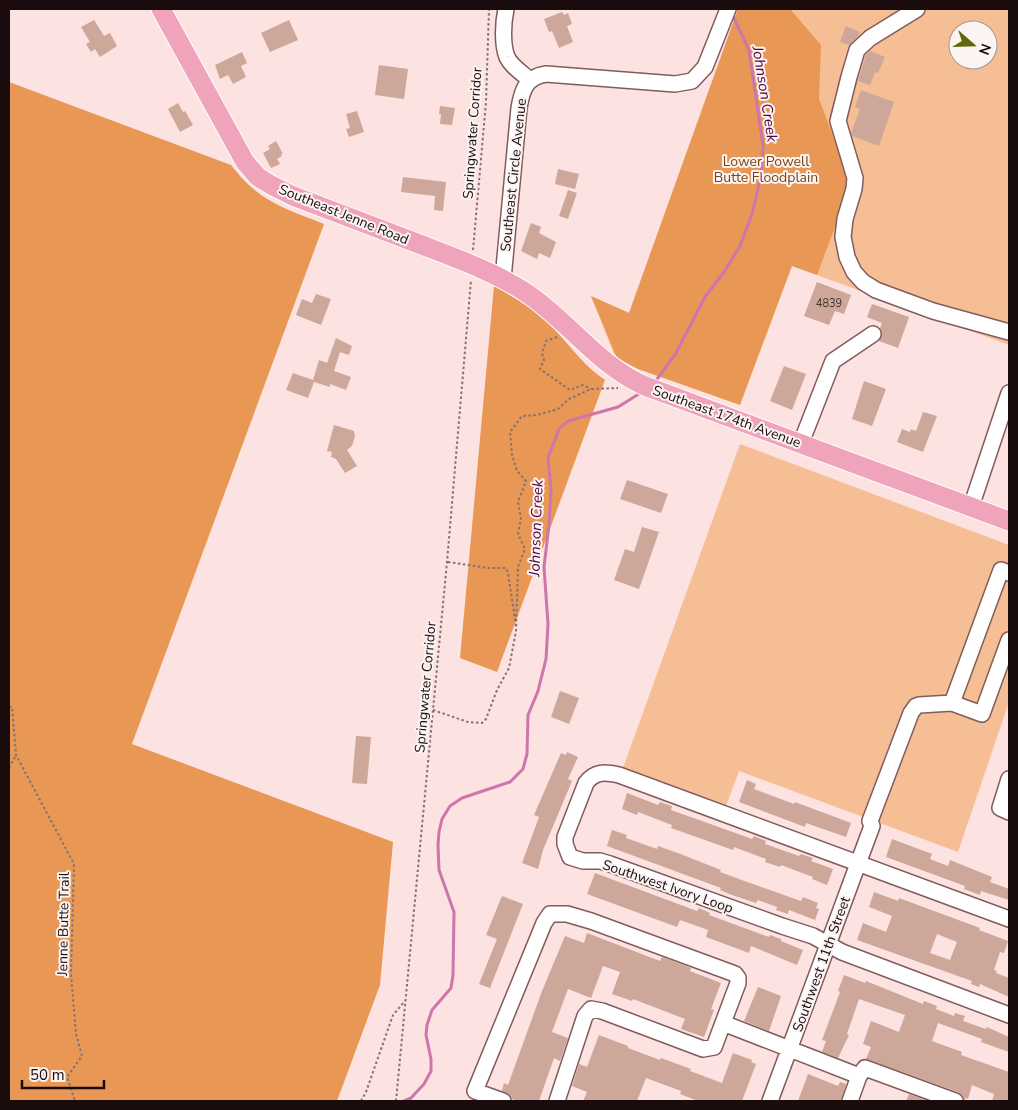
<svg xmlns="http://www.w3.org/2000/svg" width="1018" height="1110" font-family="'Nunito Sans',sans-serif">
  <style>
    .green { fill: #f6be94; fill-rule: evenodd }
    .forest { fill: #e89755 }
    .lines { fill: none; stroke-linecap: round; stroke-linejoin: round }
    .stream { stroke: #cd76ac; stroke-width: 3 }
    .building { fill: #cda79a; fill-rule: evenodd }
    .minor-casing { stroke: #815c5b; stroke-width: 18 }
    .major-casing { stroke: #fff; stroke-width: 21 }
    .path { stroke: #857170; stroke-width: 2; stroke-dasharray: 2.5 2.5; stroke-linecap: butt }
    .minor { stroke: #fff; stroke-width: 15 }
    .major { stroke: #f0a4bc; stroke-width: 19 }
    .labels { text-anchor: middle; stroke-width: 4; stroke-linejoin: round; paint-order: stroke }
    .number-label { font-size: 11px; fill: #473330 }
    .street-label { font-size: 14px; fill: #1a0c0c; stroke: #fcf3f3 }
    .park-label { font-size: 14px; fill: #7a4514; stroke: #fcf3f3 }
    .water-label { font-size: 15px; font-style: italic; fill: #56043f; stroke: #fcf3f3 }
  </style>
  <rect width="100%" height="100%" fill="#fce2e0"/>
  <path class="green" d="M738,9H1009V345L743,248L638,369L624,362L614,354L591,296L629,313ZM958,30H988V60H958Z
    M740,444L1009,545V702L958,852L739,771L726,806L623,768Z"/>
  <path class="forest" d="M738,9H790L821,45L819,99L851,184L817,275L792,266L740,405L638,369L617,358L591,296L629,313Z
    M9,82L231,165C258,201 283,208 324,224L132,744L393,842L380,985L337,1101H9Z
    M494,286C517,298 538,312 556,331C572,348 585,367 605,380L497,672L460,658Z"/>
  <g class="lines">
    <path class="stream" d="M655,382L676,353L705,297L724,272L740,246L752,214L761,176L763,146L749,50L732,14
      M404,1101L411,1098L424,1084L431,1071V1059L426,1035L427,1025L432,1010L451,988L453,975L454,912L439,870L438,845L439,832L442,819L450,806L462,798L510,782L523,769L527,754L528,715L538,691L546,659L548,624L544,567L549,525L551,490L548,458L559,429L568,421L618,407L642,392"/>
  </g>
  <path class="building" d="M562,12L564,15L568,13L572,24L567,26L573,42L559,48L552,31L549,32L544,19Z
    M94,20L104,36L110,33L117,46L100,57L95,49L91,52L86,44L90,42L81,27Z
    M289,20L298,40L270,52L261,33Z
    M846,26L860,32L858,36L849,45L840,42Z
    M870,51L885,57L878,73L875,72L870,85L858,81L866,55Z
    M242,52L247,63L241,66L246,77L233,84L228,75L220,79L215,65Z
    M379,65L408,69L404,99L375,95Z
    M861,90L894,102L879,146L852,136L851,133L860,109L855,107Z
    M178,103L183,112L185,111L193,125L180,132L168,109Z
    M440,106L455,108L452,125L440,124L441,114H439Z
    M357,111L364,132L349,137L346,129L350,128L346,114Z
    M276,141L283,154H281L282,156L277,159L280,164L271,168L263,153L270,149L268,146Z
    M558,169L579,174L575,189L555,184Z
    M403,177L446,182L443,211L434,210L435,196L401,192Z
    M568,190L577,193L568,219L559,216Z
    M531,223L541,227L539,233L556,242L550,258L539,253L537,259L521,251Z
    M817,282L851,295L844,314L835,311L829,325L804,316Z
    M316,294L331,299L321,325L296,315L302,299L312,303Z
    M872,304L909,317L898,348L879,341L882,334L880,328L882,323L867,317Z
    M336,338L352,346L349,355L340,352L334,371L351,377L346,390L330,384V387L314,382L308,398L286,390L293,373L313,380L319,360L327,363Z
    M784,366L806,374L792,410L770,401Z
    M864,381L886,389L872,426L852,419Z
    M923,412L937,416L923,452L897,442L902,429L910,432L911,429L916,431Z
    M334,425L354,431L355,436L352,446L347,450L357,466L345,473L336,459L331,457L332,452L327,451Z
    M627,480L668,494L661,513L620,499Z
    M642,527L659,532L639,589L614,580L625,549L634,552Z
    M560,691L579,698L569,724L551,717Z
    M356,736L371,737L367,784L352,783Z
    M567,752L578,757L568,779L572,781L543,850L538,869L522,863L539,817L534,815L561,753L566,755Z
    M747,780L756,784L754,789L794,804L795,802L851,823L846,837L806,823L805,827L739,802Z
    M627,793L658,805L660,802L672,806L671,810L744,836L752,839L754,836L766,841L765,844L799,856L801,854L813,858L811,861L833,869L827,885L812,879L813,877L781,865L780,867L765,862L766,859L734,847L733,850L671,828L672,825L638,812L637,815L622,809Z
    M612,830L627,835L626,838L657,849L658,846L683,855L721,870L720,872L750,883L801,901L803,897L818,903L816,908L819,909L815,920L789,910L788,914L776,910L777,907L758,900L756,903L732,895L720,890L721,888L607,846Z
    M892,839L932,854L930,859L948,866L950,860L992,877L990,882L1009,889V900L981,891L980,895L964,889L965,886L886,857Z
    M595,873L697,911L699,908L710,913L709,915L769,937L770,935L781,939V941L803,950L797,965L751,946L749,953L706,937L708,930L680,920L677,927L587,894Z
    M874,892L898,901L899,898L980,928L979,930L1008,941L1004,953L1000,952L994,970L997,971L996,973L1009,978V997L980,984L979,987L971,984L972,981L857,940L863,923L886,932L892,916L869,907ZM937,934L957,942L950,960L930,953Z
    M502,896L523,904L490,988L479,984L497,939L486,935Z
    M587,933L660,961L662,957L691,968L690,971L721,983L711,1009L714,1010L704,1037L681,1029L685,1019L633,999L632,1001L612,994L620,972L603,966L591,998L568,989L552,1032L568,1038L560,1061L554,1058L539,1101H519L512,1099L510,1095L502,1091L504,1083L508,1085L542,991L565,936L584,943Z
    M844,975L865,983L866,981L923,1004L924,1001L937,1006L936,1009L954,1016L955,1013L965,1016L963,1021L986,1029L987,1027L1009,1037V1052L981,1042L982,1039L938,1023L932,1041L962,1052L961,1055L1009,1072V1101H992L994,1094L972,1085L968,1099L966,1098L964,1101L962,1095L958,1092L866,1059L871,1047L863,1044L871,1021L899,1032L905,1015L859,999L847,1034L849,1035L838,1058L822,1052L826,1041L822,1040L840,992L838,991Z
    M758,987L781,996L769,1031L744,1021Z
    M599,1035L628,1046V1048L660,1060L661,1058L691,1069L690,1071L722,1083L733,1053L752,1060L751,1062L756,1064L742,1101H698L680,1094L681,1091L646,1078L637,1101H583L587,1092L572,1086L579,1064L587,1067Z
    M808,1074L838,1086L840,1082L846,1084L841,1101H798Z
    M909,1094L928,1101H906Z"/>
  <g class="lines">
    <defs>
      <path id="minor" d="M506,9C503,23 502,44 507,57C511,66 522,73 530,80
        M917,9L870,38L857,50L849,77L838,121L855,178L854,189L845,219L843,237L847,257L854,272L863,282L876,290L933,311L1009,332
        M503,279L519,108C522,90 526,77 546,74L675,84L692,81L705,67L728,9
        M801,443L833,361L873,334
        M971,507L1009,393
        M952,703L1001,570L1009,573
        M1009,779L1000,808L1009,812
        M1009,919L619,775C605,772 595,771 586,783L565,837V844L570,857L583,861H600L610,864L782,926L813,936L842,952L1009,1015
        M723,1023L859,1076
        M503,1101L475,1091L544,923L550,914H567L591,921L735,974L738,978V983L714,1047L703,1049L602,1011L591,1009L585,1016L557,1101
        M770,1101L872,826L870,821L911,713L916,706L919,705L952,703L982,714L1009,640
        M850,1101L859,1076L865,1068L955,1101"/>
      <path id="major" d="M161,9L245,162L258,177L271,185L293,196C333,211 374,227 414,242C452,257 491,270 525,292C569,321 596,364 645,386L1009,521"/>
    </defs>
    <use href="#minor" class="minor-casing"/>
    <use href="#major" class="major-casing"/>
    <path class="path" d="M473,250L486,102L489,9
      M557,337L546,341L542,353L544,360L540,369L570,390L583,385L591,389
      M448,562L488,568H506L508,573L516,626
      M9,707H12L16,755L74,864L71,974L76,1034L82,1056L67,1077L75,1101
      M433,710L468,722L482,723L486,719L497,690L509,668L516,631L518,567L525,549L518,534L521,519L518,502L526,481L517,471L512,455L510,432L522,416L537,415L558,409L569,399L591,389L618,388
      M9,768L16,755
      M361,1101L366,1092L393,1015L405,1001
      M396,1101L447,562L471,280"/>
    <use href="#minor" class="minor"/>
    <use href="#major" class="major"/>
  </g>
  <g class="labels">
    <g class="number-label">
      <text x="829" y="307">4839</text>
    </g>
    <g class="street-label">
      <text transform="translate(472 133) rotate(-86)" y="5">Springwater Corridor</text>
      <text transform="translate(513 175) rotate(-84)" y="5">Southeast Circle Avenue</text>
      <text transform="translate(344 214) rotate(22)" y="5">Southeast Jenne Road</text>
      <text transform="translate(727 416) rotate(20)" y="5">Southeast 174th Avenue</text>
      <text transform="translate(425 687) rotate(-85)" y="5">Springwater Corridor</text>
      <text transform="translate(668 886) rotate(19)" y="5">Southwest Ivory Loop</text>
      <text transform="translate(63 924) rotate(-89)" y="5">Jenne Butte Trail</text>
      <text transform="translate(821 964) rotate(-70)" y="5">Southwest 11th Street</text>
    </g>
    <g class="park-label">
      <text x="766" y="166">Lower Powell<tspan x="766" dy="16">Butte Floodplain</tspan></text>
    </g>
    <g class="water-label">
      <text transform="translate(765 94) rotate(81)" y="5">Johnson Creek</text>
      <text transform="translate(536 528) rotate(-88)" y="5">Johnson Creek</text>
    </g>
  </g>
  <rect width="1018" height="1110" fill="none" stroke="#1a0c0c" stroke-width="20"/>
  <g transform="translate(973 45) rotate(110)"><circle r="24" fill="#fcf3f3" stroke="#a29797"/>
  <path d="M0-4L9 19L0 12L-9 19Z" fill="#61680a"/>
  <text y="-8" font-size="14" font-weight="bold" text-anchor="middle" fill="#1a0c0c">N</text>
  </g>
  <path d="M22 1080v8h82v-8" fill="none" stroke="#1a0c0c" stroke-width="2.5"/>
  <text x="30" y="1080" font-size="15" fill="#1a0c0c" stroke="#fcf3f3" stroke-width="4" paint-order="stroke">50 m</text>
</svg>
